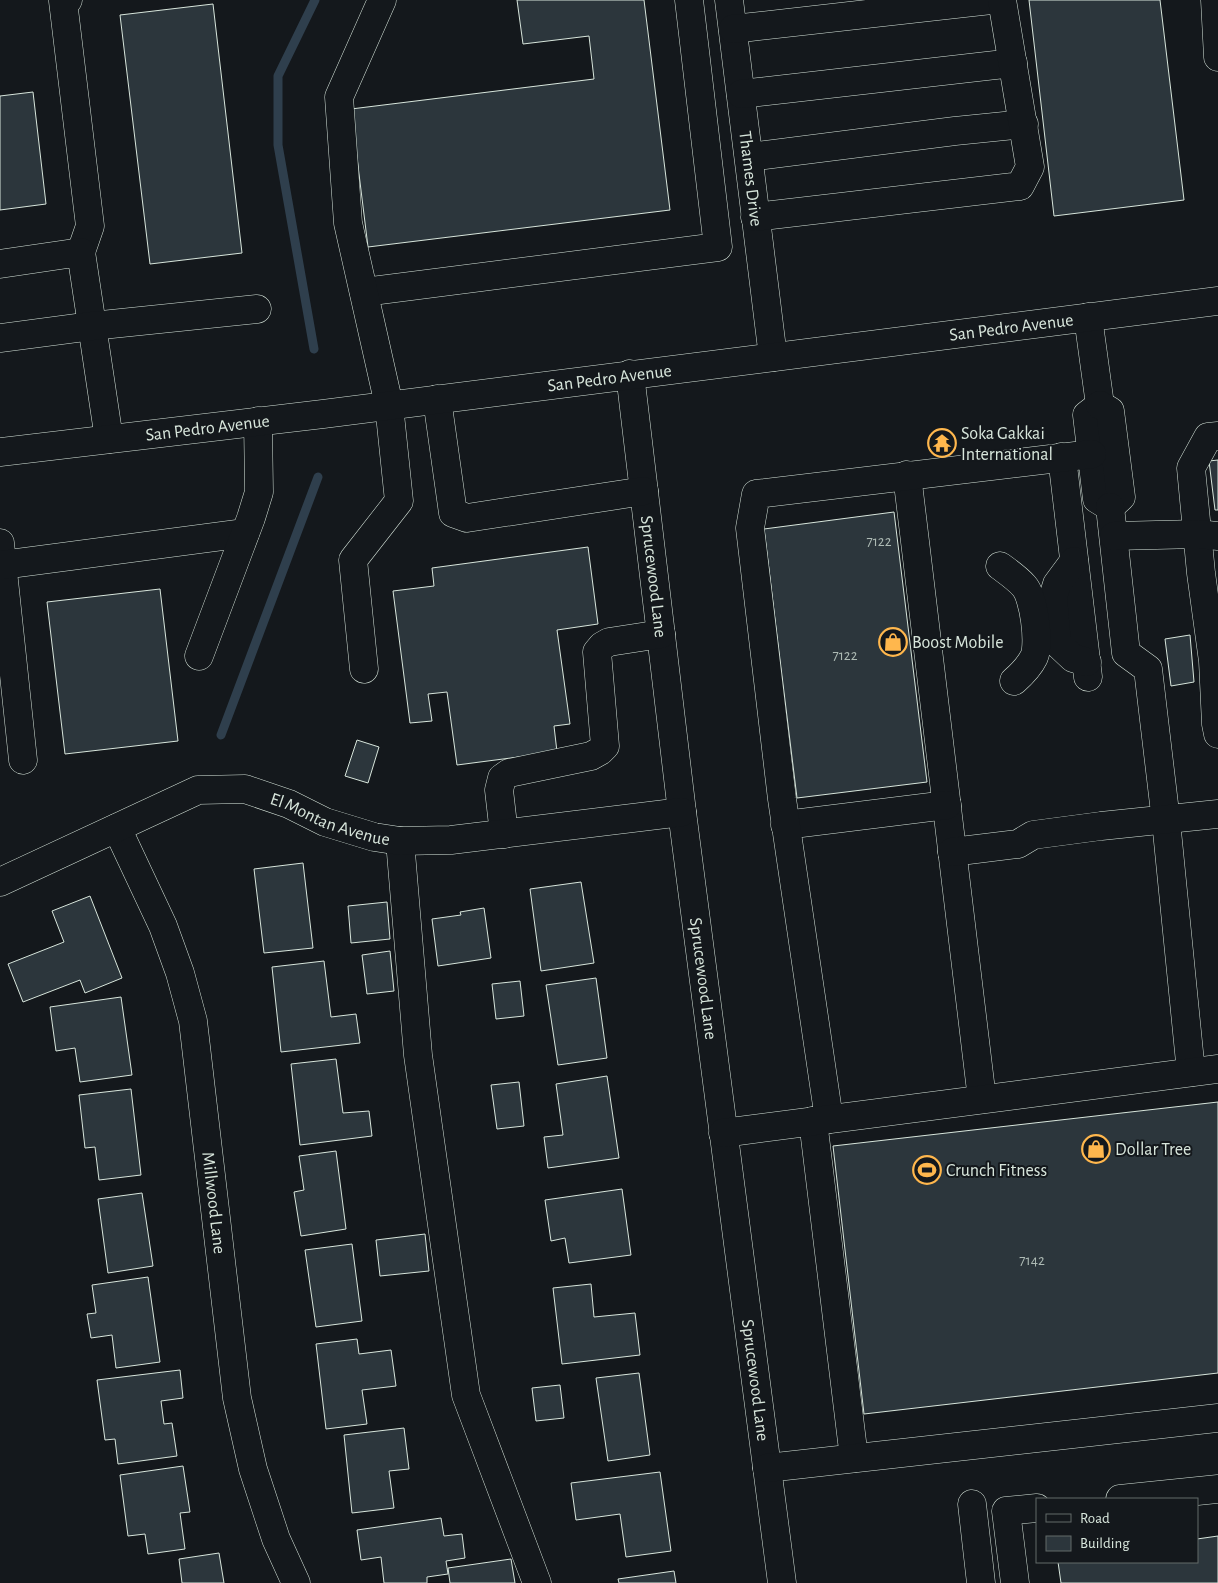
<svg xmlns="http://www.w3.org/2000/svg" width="1218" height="1583" font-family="'Alegreya Sans',sans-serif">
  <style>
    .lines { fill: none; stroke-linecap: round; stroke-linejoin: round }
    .stream { stroke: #2f3f4d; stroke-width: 9 }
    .building { fill: #2c363c; stroke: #d8e6dc }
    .minor-casing { stroke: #d8e6dc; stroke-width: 29 }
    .major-casing { stroke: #d8e6dc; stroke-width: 29 }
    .minor { stroke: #14181c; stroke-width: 28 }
    .major { stroke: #14181c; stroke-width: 28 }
    .labels { text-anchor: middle; stroke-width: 4; stroke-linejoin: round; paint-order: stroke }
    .number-label { font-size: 15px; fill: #adbab4 }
    .street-label { font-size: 18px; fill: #d8e6dc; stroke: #14181c }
    .poi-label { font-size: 18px; fill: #d8e6dc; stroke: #14181c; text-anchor: start }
  </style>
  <rect width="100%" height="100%" fill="#14181c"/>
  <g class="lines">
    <path class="stream" d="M314,349L278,145V76L315,0
      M221,735L318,477"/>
  </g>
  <path class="building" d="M517,0H644L670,210L368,247L351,109L594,79L589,36L523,44Z
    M1029,0H1160L1184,200L1054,216Z
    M213,4L242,253L150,264L120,15Z
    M33,92L46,204L0,210V96Z
    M1218,460V510H1215L1209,461Z
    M894,512L927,782L797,798L764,529Z
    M588,547L598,624L557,630L570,724L554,726L557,752L457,765L447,692L428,694L432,721L410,723L393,591L434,586L432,568Z
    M160,589L178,741L65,754L47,602Z
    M1190,635L1194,682L1171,686L1165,639Z
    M357,740L379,747L368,783L345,776Z
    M303,863L313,948L264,953L254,869Z
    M581,882L594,963L541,971L530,889Z
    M90,896L122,978L85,993L80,980L23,1002L8,964L64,942L52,911Z
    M387,902L390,939L351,943L348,906Z
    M484,908L491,958L438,966L432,919L461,915L460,912Z
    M390,951L394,991L367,994L362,955Z
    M324,961L331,1017L356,1014L360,1043L281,1052L272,967Z
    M596,978L607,1058L558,1065L546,985Z
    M520,981L524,1016L496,1019L492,984Z
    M121,997L132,1075L80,1082L75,1048L56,1051L50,1007Z
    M336,1059L343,1113L369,1111L372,1136L300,1145L291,1064Z
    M607,1076L619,1158L548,1168L544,1137L563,1135L556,1084Z
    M519,1082L524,1126L497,1129L491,1085Z
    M131,1089L141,1175L99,1180L95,1147L85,1148L79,1095Z
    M1218,1102V1373L864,1414L833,1146Z
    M336,1151L346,1229L301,1236L294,1192L304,1190L299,1156Z
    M622,1189L631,1255L569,1263L565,1238L551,1241L545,1200Z
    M142,1193L153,1266L108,1273L98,1199Z
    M425,1234L429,1271L380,1276L376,1240Z
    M352,1244L362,1321L316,1327L305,1250Z
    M148,1277L160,1362L116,1368L112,1335L91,1338L87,1314L96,1313L92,1285Z
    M591,1284L594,1317L635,1313L640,1355L562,1364L553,1288Z
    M357,1339L359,1354L391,1350L396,1386L362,1390L367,1424L326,1429L316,1344Z
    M180,1370L183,1398L161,1401L164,1424L172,1423L177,1456L118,1464L115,1439L105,1440L97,1380Z
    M639,1373L650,1455L608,1461L596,1378Z
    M560,1385L564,1418L536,1421L532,1388Z
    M404,1428L409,1469L389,1471L394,1508L352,1513L344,1435Z
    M183,1466L190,1512L180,1513L185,1549L148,1554L145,1534L128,1536L120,1475Z
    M660,1472L671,1551L626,1557L620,1514L576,1520L571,1483Z
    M441,1518L444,1536L462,1534L465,1558L446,1561L448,1574L427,1577V1583H384L381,1557L361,1560L357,1530Z
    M1218,1536V1583H1061L1058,1562H1197V1539Z
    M219,1553L224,1583H182L179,1559Z
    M511,1559L515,1583H450L448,1568Z
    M674,1571L676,1583H619L618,1579Z"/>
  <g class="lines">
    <defs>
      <g id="minor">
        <path d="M68,0L63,1L90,226L81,252"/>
        <path id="s1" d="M729,0L773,357"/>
        <path d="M1215,0L1218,57"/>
        <path d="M733,29L991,0"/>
        <path d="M741,94L1013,63"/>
        <path d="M749,157L955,131L1024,124"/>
        <path d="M755,217L1020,186L1030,167L1002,0"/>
        <path d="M0,264L81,252L109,439"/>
        <path d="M364,292L718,247L689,0"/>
        <path d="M1088,317L1100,405"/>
        <path d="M0,338L92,326L257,309"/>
        <path id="s2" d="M630,374L682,812L782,1583"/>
        <path d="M437,399L453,513L467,518L644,491"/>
        <path d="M1100,405L1087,415L1097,499L1110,507"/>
        <path d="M1100,405L1110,411L1121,497L1110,507"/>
        <path d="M1218,436L1208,437L1191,468L1201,573L1213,661L1216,724L1218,734"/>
        <path d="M1062,457L1088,677"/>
        <path d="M907,475L982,1099"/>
        <path d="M1110,507L1126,653L1148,669L1166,821L1191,1072"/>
        <path d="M1114,536L1198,534L1218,536"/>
        <path d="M0,543L23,760"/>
        <path d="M1074,561L1057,584L1053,597L1057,643L1073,658L1087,662"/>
        <path d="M2,565L245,533"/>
        <path d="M1000,566C1008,572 1017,578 1024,586C1034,597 1040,644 1034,657C1029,667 1022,674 1014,681"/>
        <path d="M199,656L251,518L259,492L258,421"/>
        <path d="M364,669L353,560L399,501L389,405L348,223L339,97L382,0"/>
        <path d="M785,825L947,805"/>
        <path id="s3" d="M117,828L163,926L180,973L193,1021L237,1398L253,1469L276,1539L296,1583"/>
        <path d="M504,834L499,790L502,778L509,773L591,756L600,751L605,746L597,652L602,646L609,642L661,634"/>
        <path d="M400,841L418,1055L466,1395L537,1583"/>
        <path d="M952,852L1018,844L1033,835L1101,826L1218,814"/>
        <path id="s4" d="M0,882L198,790L245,789L289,804L325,822L374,837L400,841L451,840L682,812"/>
        <path d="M829,1119L782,799L750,528L756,494L1092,454"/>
        <path d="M813,1121L854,1458"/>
        <path d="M723,1133L1218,1069"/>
        <path d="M767,1468L1218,1418"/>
        <path d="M1120,1499L1218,1489"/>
        <path d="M972,1504L981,1583"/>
        <path d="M1015,1583L1006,1511L1037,1508"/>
      </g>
      <g id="major">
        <path id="s5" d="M0,452L323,414L1218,301"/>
      </g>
    </defs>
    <use href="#minor" class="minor-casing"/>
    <use href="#major" class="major-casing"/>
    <use href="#minor" class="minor"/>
    <use href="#major" class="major"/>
  </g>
  <defs>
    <symbol id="temple-ring" viewBox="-11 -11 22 22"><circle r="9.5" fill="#14181c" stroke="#ffb74d" stroke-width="1.5"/><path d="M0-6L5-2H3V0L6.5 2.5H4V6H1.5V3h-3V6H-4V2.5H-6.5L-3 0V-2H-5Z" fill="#ffb74d"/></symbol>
    <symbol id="shop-ring" viewBox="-11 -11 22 22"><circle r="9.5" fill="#14181c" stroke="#ffb74d" stroke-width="1.5"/><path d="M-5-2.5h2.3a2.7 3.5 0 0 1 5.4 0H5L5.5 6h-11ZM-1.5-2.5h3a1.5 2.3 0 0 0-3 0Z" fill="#ffb74d"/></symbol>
    <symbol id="stadium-ring" viewBox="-11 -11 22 22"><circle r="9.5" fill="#14181c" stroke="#ffb74d" stroke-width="1.5"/><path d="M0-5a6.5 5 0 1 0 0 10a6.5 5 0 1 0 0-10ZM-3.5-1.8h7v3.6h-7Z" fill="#ffb74d"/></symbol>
  </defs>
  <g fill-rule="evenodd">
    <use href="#temple-ring" x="926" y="427" width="32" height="32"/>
    <use href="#shop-ring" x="877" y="626" width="32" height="32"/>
    <use href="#shop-ring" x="1080" y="1133" width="32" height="32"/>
    <use href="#stadium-ring" x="911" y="1154" width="32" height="32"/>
  </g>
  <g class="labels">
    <g class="number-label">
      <text x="879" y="546">7122</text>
      <text x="845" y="660">7122</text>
      <text x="1032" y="1265">7142</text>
    </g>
    <g class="street-label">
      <text dy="6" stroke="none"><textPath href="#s1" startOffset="180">Thames Drive</textPath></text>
      <text dy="6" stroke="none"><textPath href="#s5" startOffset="1019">San Pedro Avenue</textPath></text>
      <text dy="6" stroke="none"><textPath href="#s5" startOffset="614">San Pedro Avenue</textPath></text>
      <text dy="6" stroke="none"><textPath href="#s5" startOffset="209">San Pedro Avenue</textPath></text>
      <text dy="6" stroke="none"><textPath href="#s2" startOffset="204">Sprucewood Lane</textPath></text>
      <text dy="6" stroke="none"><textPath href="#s4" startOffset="356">El Montan Avenue</textPath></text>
      <text dy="6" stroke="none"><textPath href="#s2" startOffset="609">Sprucewood Lane</textPath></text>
      <text dy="6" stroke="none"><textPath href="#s3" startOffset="391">Millwood Lane</textPath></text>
      <text dy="6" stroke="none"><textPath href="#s2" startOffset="1014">Sprucewood Lane</textPath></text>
    </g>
    <g class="poi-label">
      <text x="961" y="439">Soka Gakkai<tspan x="961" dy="21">International</tspan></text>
      <text x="912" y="648">Boost Mobile</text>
      <text x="1115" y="1155">Dollar Tree</text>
      <text x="946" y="1176">Crunch Fitness</text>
    </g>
  </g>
  <rect x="1036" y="1498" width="162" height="65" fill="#14181c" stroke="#626a69"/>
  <rect x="1046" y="1514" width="25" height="8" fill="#14181c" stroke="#626a69"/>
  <text x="1080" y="1523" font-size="15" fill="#d8e6dc">Road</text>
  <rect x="1046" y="1536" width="25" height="15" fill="#2c363c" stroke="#626a69"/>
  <text x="1080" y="1548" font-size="15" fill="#d8e6dc">Building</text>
</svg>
